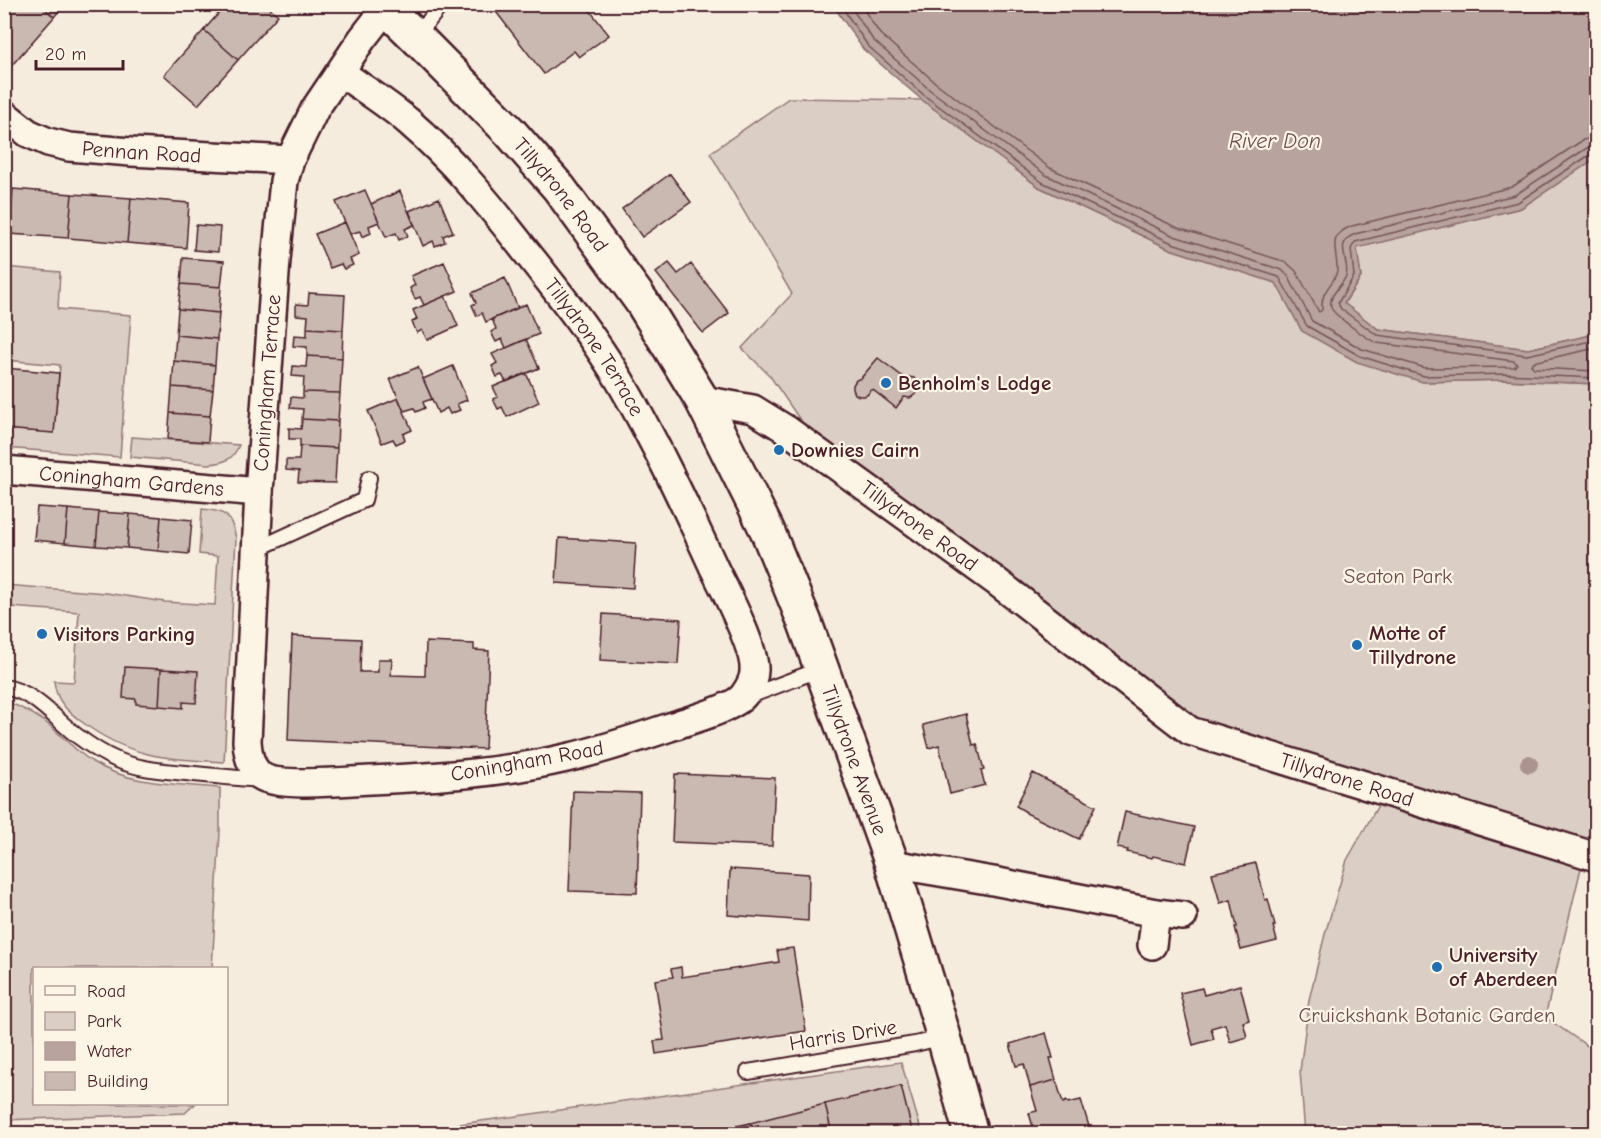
<svg xmlns="http://www.w3.org/2000/svg" width="1601" height="1138" font-family="'Comic Neue',sans-serif">
  <style>
    .green { fill: #dbcec4; stroke: #927678; stroke-width: 1.5 }
    .water { fill: #b8a39e; stroke: #8c6e70; stroke-width: 1.5 }
    .lines { fill: none; stroke-linecap: round; stroke-linejoin: round }
    .shore { stroke: #765459; stroke-width: 1.5 }
    .building { fill: #cab9b1; stroke: #4a1f2b; stroke-width: 1.5 }
    .lane-casing { stroke: #4a1f2b; stroke-width: 18 }
    .street-casing { stroke: #4a1f2b; stroke-width: 32 }
    .secondary-casing { stroke: #4a1f2b; stroke-width: 38 }
    .lane { stroke: #fcf5e5; stroke-width: 14 }
    .street { stroke: #fcf5e5; stroke-width: 27 }
    .secondary { stroke: #fcf5e5; stroke-width: 33 }
    .tree { fill: #ab9390 }
    .poi-dot { fill: #1f6fb2; stroke: #fcf5e5; stroke-width: 2 }
    .labels { text-anchor: middle; stroke-width: 4.5; stroke-linejoin: round; paint-order: stroke }
    .street-label { font-size: 21px; fill: #4a1f2b; stroke: #fcf5e5 }
    .poi-label { font-size: 21px; font-weight: bold; fill: #4a1f2b; stroke: #fcf5e5; text-anchor: start }
    .park-label { font-size: 21px; fill: #6e4b51; stroke: #fcf5e5 }
    .water-label { font-size: 22px; font-style: italic; fill: #704d53; stroke: #fcf5e5 }
  </style>
  <rect width="100%" height="100%" fill="#f5ecde"/>
  <filter id="ink" filterUnits="userSpaceOnUse"><feTurbulence type="fractalNoise" baseFrequency=".0167" numOctaves="2"/><feDisplacementMap in="SourceGraphic" scale="12" xChannelSelector="R" yChannelSelector="G"/><feConvolveMatrix kernelMatrix="1 2 1 2 8 2 1 2 1" color-interpolation-filters="sRGB"/></filter>
  <g filter="url(#ink)">
    <path class="green" d="M789,98L922,100L1039,187L1170,249L1276,283L1302,331L1423,382L1505,380L1596,384V844L1197,718L811,436L770,376L742,348L792,294L710,153Z
      M1596,158V334L1528,349L1378,329L1344,304L1361,277L1356,248L1521,208Z
      M4,267L60,272L58,309L131,315L120,457L5,448V429L54,433L60,365L5,360Z
      M132,437L239,445C233,460 224,463 209,464L130,457Z
      M202,509C226,511 231,515 236,538L224,762C167,759 130,758 82,722C66,710 56,701 54,681L74,682L79,612L10,607L5,657V585L106,593L165,602L215,605L218,556L199,554Z
      M5,701C21,707 35,714 49,725C63,737 75,750 91,761C128,785 177,784 220,788V832L212,968H34V1104H195L185,1113L5,1120Z
      M1380,802L1582,864L1545,1017L1596,1052V1133L1305,1134L1300,1071L1309,1000L1325,934L1347,860Z
      M901,1062L922,1133L448,1134L446,1126Z"/>
    <path class="water" d="M833,5H1596V158L1521,208L1357,248L1361,277L1344,303L1378,329L1528,349L1596,334V384L1505,380L1423,382L1357,362L1302,331L1276,283L1170,249L1039,187L922,100L863,49Z"/>
    <g class="lines">
      <path class="shore" d="M840,4L868,46L925,96L1042,182L1172,243L1279,277L1307,326L1360,356L1424,376L1505,374L1596,378
        M849,4L873,40L930,90L1046,175L1174,236L1282,270L1288,276L1312,321L1362,349L1425,368L1514,367L1517,364L1514,361L1377,343C1369,340 1335,316 1332,309C1326,296 1342,287 1346,276C1351,261 1332,244 1355,234L1515,195L1587,148L1596,146
        M860,4L880,34L936,83L1050,168L1178,228L1286,262L1296,271L1319,312L1322,310C1320,288 1336,284 1337,270C1338,251 1325,236 1352,226L1512,187L1583,140L1596,137
        M1596,153L1591,154L1518,202L1355,242L1351,249L1354,276L1338,303L1341,309L1377,335L1527,355L1596,340
        M1596,348L1533,362L1531,365L1534,368L1596,371"/>
    </g>
    <path class="building" d="M4,4H40L54,17L5,73Z
      M40,4H65L54,17Z
      M227,4H265L278,15L238,60L204,30Z
      M490,4H585L609,35L579,57L574,51L544,74Z
      M204,30L238,60L198,105L164,75Z
      M670,174L691,202L642,237L622,209Z
      M4,188L13,189L9,234L4,233Z
      M13,189L72,194L68,238L9,234Z
      M365,190L379,222L369,226L371,233L362,237L360,231L350,234L336,202Z
      M400,191L414,225L405,229L408,236L399,240L396,233L386,237L371,204Z
      M72,194L131,198L127,243L68,238Z
      M131,198L189,203L186,248L127,243Z
      M439,198L453,232L443,236L445,242L435,246L433,241L423,246L409,211Z
      M345,222L359,255L350,259L353,265L344,269L341,264L330,268L315,234Z
      M196,225L220,227L218,252L194,250Z
      M183,258L224,261L221,287L181,284Z
      M444,262L457,291L424,305L420,297L415,299L410,288L415,285L411,276Z
      M669,263L678,274L691,264L729,313L703,333L656,273Z
      M505,278L518,308L486,322L482,313L477,316L472,305L476,303L472,293Z
      M181,284L221,287L219,313L178,309Z
      M309,293L345,295L343,330L307,328L308,316L296,315V304L308,305Z
      M445,296L458,326L427,340L422,330L417,333L412,322L417,319L413,310Z
      M526,304L539,334L506,348L502,339L496,342L491,332L496,329L492,319Z
      M178,309L219,313L217,339L176,335Z
      M307,328L343,330L342,358L307,356V347L293,346L294,335L307,336Z
      M176,335L217,339L215,365L174,361Z
      M526,339L539,368L506,382L502,375L497,377L492,366L497,363L492,354Z
      M307,356L342,358L340,393L303,392L304,377L292,376L293,366L306,367Z
      M878,358L906,379L909,377L914,378L920,385L917,393L910,398L904,397L896,408L873,390H871L867,395L864,396H859L855,394L853,389V385L856,380L861,378Z
      M174,361L215,365L213,390L172,387Z
      M453,366L467,400L457,404L460,410L450,414L447,408L438,413L423,379Z
      M418,367L432,399L423,402L425,408L416,412L414,408L404,411L390,379Z
      M4,368L59,373L54,433L4,429Z
      M526,373L539,402L507,417L502,407L498,409L493,399L498,397L493,387Z
      M172,387L213,390L210,416L170,413Z
      M303,392L340,393L338,421L302,419L303,409L290,408L291,397L303,398Z
      M398,398L412,430L403,434L405,440L396,444L393,439L382,443L368,411Z
      M170,413L210,416L208,442L168,439Z
      M302,419L338,421L337,448L300,446V439H289V428L301,429Z
      M300,446L337,448L335,483L298,482L299,471L286,470V460H299Z
      M37,507L68,509L65,543L34,540Z
      M68,509L99,512L96,546L65,543Z
      M99,512L130,514L127,548L96,546Z
      M130,514L161,517L158,551L127,548Z
      M161,517L192,520L189,554L158,551Z
      M559,538L636,543L633,588L556,583Z
      M603,614L681,619L678,664L600,660Z
      M292,636L361,639L360,672H378V659H392L391,675L425,676L426,642L474,644V650L489,651L485,749L288,740Z
      M125,667L161,669L159,706L136,704V699L123,698Z
      M161,669L198,671L196,703L183,702V708L159,706Z
      M966,714L973,745L977,744L984,770L981,771L985,785L950,794L939,745L929,748L923,725Z
      M1033,773L1096,806L1079,839L1026,813V812L1016,806Z
      M675,774L775,778L772,846L672,842Z
      M573,791L640,793L637,893L569,891Z
      M1125,812L1194,827L1186,863L1153,856L1152,858L1127,852L1128,850L1117,848Z
      M1256,863L1265,900L1268,899L1275,926H1273L1277,941L1241,950L1235,927H1237L1231,900L1220,903L1212,873Z
      M730,869L809,874L808,921L728,915Z
      M793,948L806,1031L656,1054L654,1041L664,1040L655,980L673,977L671,969L681,967L682,977L779,962L777,950Z
      M1240,985L1249,1020L1243,1022L1247,1037L1230,1042L1225,1024L1211,1028L1214,1039L1193,1045L1180,993L1202,988L1204,995Z
      M1046,1033L1053,1058H1050L1056,1080L1030,1087L1024,1064L1016,1066L1010,1044Z
      M1056,1080L1063,1103L1067,1101L1068,1103L1081,1100L1091,1133L1062,1134L1061,1128L1052,1131L1053,1134H1035L1029,1113L1037,1111L1030,1087Z
      M901,1086L912,1130L897,1134H832L825,1104Z
      M825,1104L832,1134H753L750,1123Z
      M750,1123L753,1134H707L713,1132Z"/>
    <g class="lines">
      <defs>
        <path id="lane" d="M416,37L442,4
          M255,550L364,500L369,478
          M4,687C35,692 53,717 76,735C88,744 101,753 115,759C137,769 162,771 186,773C212,776 238,778 263,780
          M747,697L821,669
          M748,1072L915,1044L944,1037"/>
        <g id="street">
          <path id="s1" d="M340,72C364,89 388,104 409,122C452,159 489,204 524,249C557,291 592,334 620,381C655,441 685,505 714,568C725,590 756,650 754,671C754,680 749,688 744,695C736,706 700,717 685,722C646,735 607,749 566,758C502,773 437,777 371,780C348,781 278,788 261,776C250,767 248,754 247,741L259,492L276,260L284,181L290,160L315,109L362,39L386,8"/>
          <path id="s2" d="M4,114L28,133L48,142L69,147L131,152L290,160"/>
          <path id="s3" d="M702,400L753,409L787,430L997,582L1190,731L1596,857"/>
          <path id="s4" d="M4,470L259,492"/>
          <path d="M892,864L993,881L1156,913L1183,916"/>
          <path d="M1152,945L1156,913"/>
        </g>
        <g id="secondary">
          <path id="s5" d="M382,4L416,37L510,132L559,188L642,302L702,400L767,530L805,623L892,864L944,1037L971,1134"/>
        </g>
      </defs>
      <use href="#lane" class="lane-casing"/>
      <use href="#street" class="street-casing"/>
      <use href="#secondary" class="secondary-casing"/>
      <use href="#lane" class="lane"/>
      <use href="#street" class="street"/>
      <use href="#secondary" class="secondary"/>
    </g>
    <circle class="tree" cx="1529" cy="764" r="9"/>
  </g>
  <g class="poi-dot">
    <circle cx="886" cy="383" r="6"/>
    <circle cx="779" cy="450" r="6"/>
    <circle cx="42" cy="634" r="6"/>
    <circle cx="1357" cy="645" r="6"/>
    <circle cx="1437" cy="967" r="6"/>
  </g>
  <g class="labels">
    <g class="street-label">
      <text dy="7" stroke="none"><textPath href="#s2" startOffset="147">Pennan Road</textPath></text>
      <text dy="7" stroke="none"><textPath href="#s5" startOffset="262">Tillydrone Road</textPath></text>
      <text dy="7" stroke="none"><textPath href="#s1" startOffset="378">Tillydrone Terrace</textPath></text>
      <text dy="7" stroke="none"><textPath href="#s1" startOffset="1662">Coningham Terrace</textPath></text>
      <text dy="7" stroke="none"><textPath href="#s4" startOffset="128">Coningham Gardens</textPath></text>
      <text dy="7" stroke="none"><textPath href="#s3" startOffset="255">Tillydrone Road</textPath></text>
      <text dy="7" stroke="none"><textPath href="#s5" startOffset="903">Tillydrone Avenue</textPath></text>
      <text transform="translate(527 761) rotate(-10)" y="7">Coningham Road</text>
      <text dy="7" stroke="none"><textPath href="#s3" startOffset="759">Tillydrone Road</textPath></text>
      <text transform="translate(843 1035) rotate(-9)" y="7">Harris Drive</text>
    </g>
    <g class="poi-label">
      <text x="898" y="390">Benholm's Lodge</text>
      <text x="791" y="457">Downies Cairn</text>
      <text x="1369" y="640">Motte of<tspan x="1369" dy="24">Tillydrone</tspan></text>
      <text x="54" y="641">Visitors Parking</text>
      <text x="1449" y="962">University<tspan x="1449" dy="24">of Aberdeen</tspan></text>
    </g>
    <g class="park-label">
      <text x="1398" y="583">Seaton Park</text>
      <text x="1427" y="1022">Cruickshank Botanic Garden</text>
    </g>
    <g class="water-label">
      <text x="1275" y="148">River Don</text>
    </g>
  </g>
  <rect width="1601" height="1138" fill="none" stroke="#fcf5e5" stroke-width="24"/>
  <rect x="12" y="12" width="1577" height="1114" fill="none" stroke="#4a1f2b" stroke-width="2" filter="url(#ink)"/>
  <rect x="33" y="967" width="195" height="138" fill="#fcf5e5" stroke="#b59f9b" stroke-width="1.5"/>
  <rect x="45" y="986" width="30" height="9" fill="#fcf5e5" stroke="#b59f9b" stroke-width="1.5"/>
  <text x="87" y="997" font-size="18" fill="#4a1f2b">Road</text>
  <rect x="45" y="1012" width="30" height="18" fill="#dbcec4" stroke="#b59f9b" stroke-width="1.5"/>
  <text x="87" y="1027" font-size="18" fill="#4a1f2b">Park</text>
  <rect x="45" y="1042" width="30" height="18" fill="#b8a39e" stroke="#b59f9b" stroke-width="1.5"/>
  <text x="87" y="1057" font-size="18" fill="#4a1f2b">Water</text>
  <rect x="45" y="1072" width="30" height="18" fill="#cab9b1" stroke="#b59f9b" stroke-width="1.5"/>
  <text x="87" y="1087" font-size="18" fill="#4a1f2b">Building</text>
  <path d="M36 60v9h87v-9" fill="none" stroke="#4a1f2b" stroke-width="3"/>
  <text x="45" y="60" font-size="18" fill="#4a1f2b" stroke="#fcf5e5" stroke-width="4.5" paint-order="stroke">20 m</text>
</svg>
